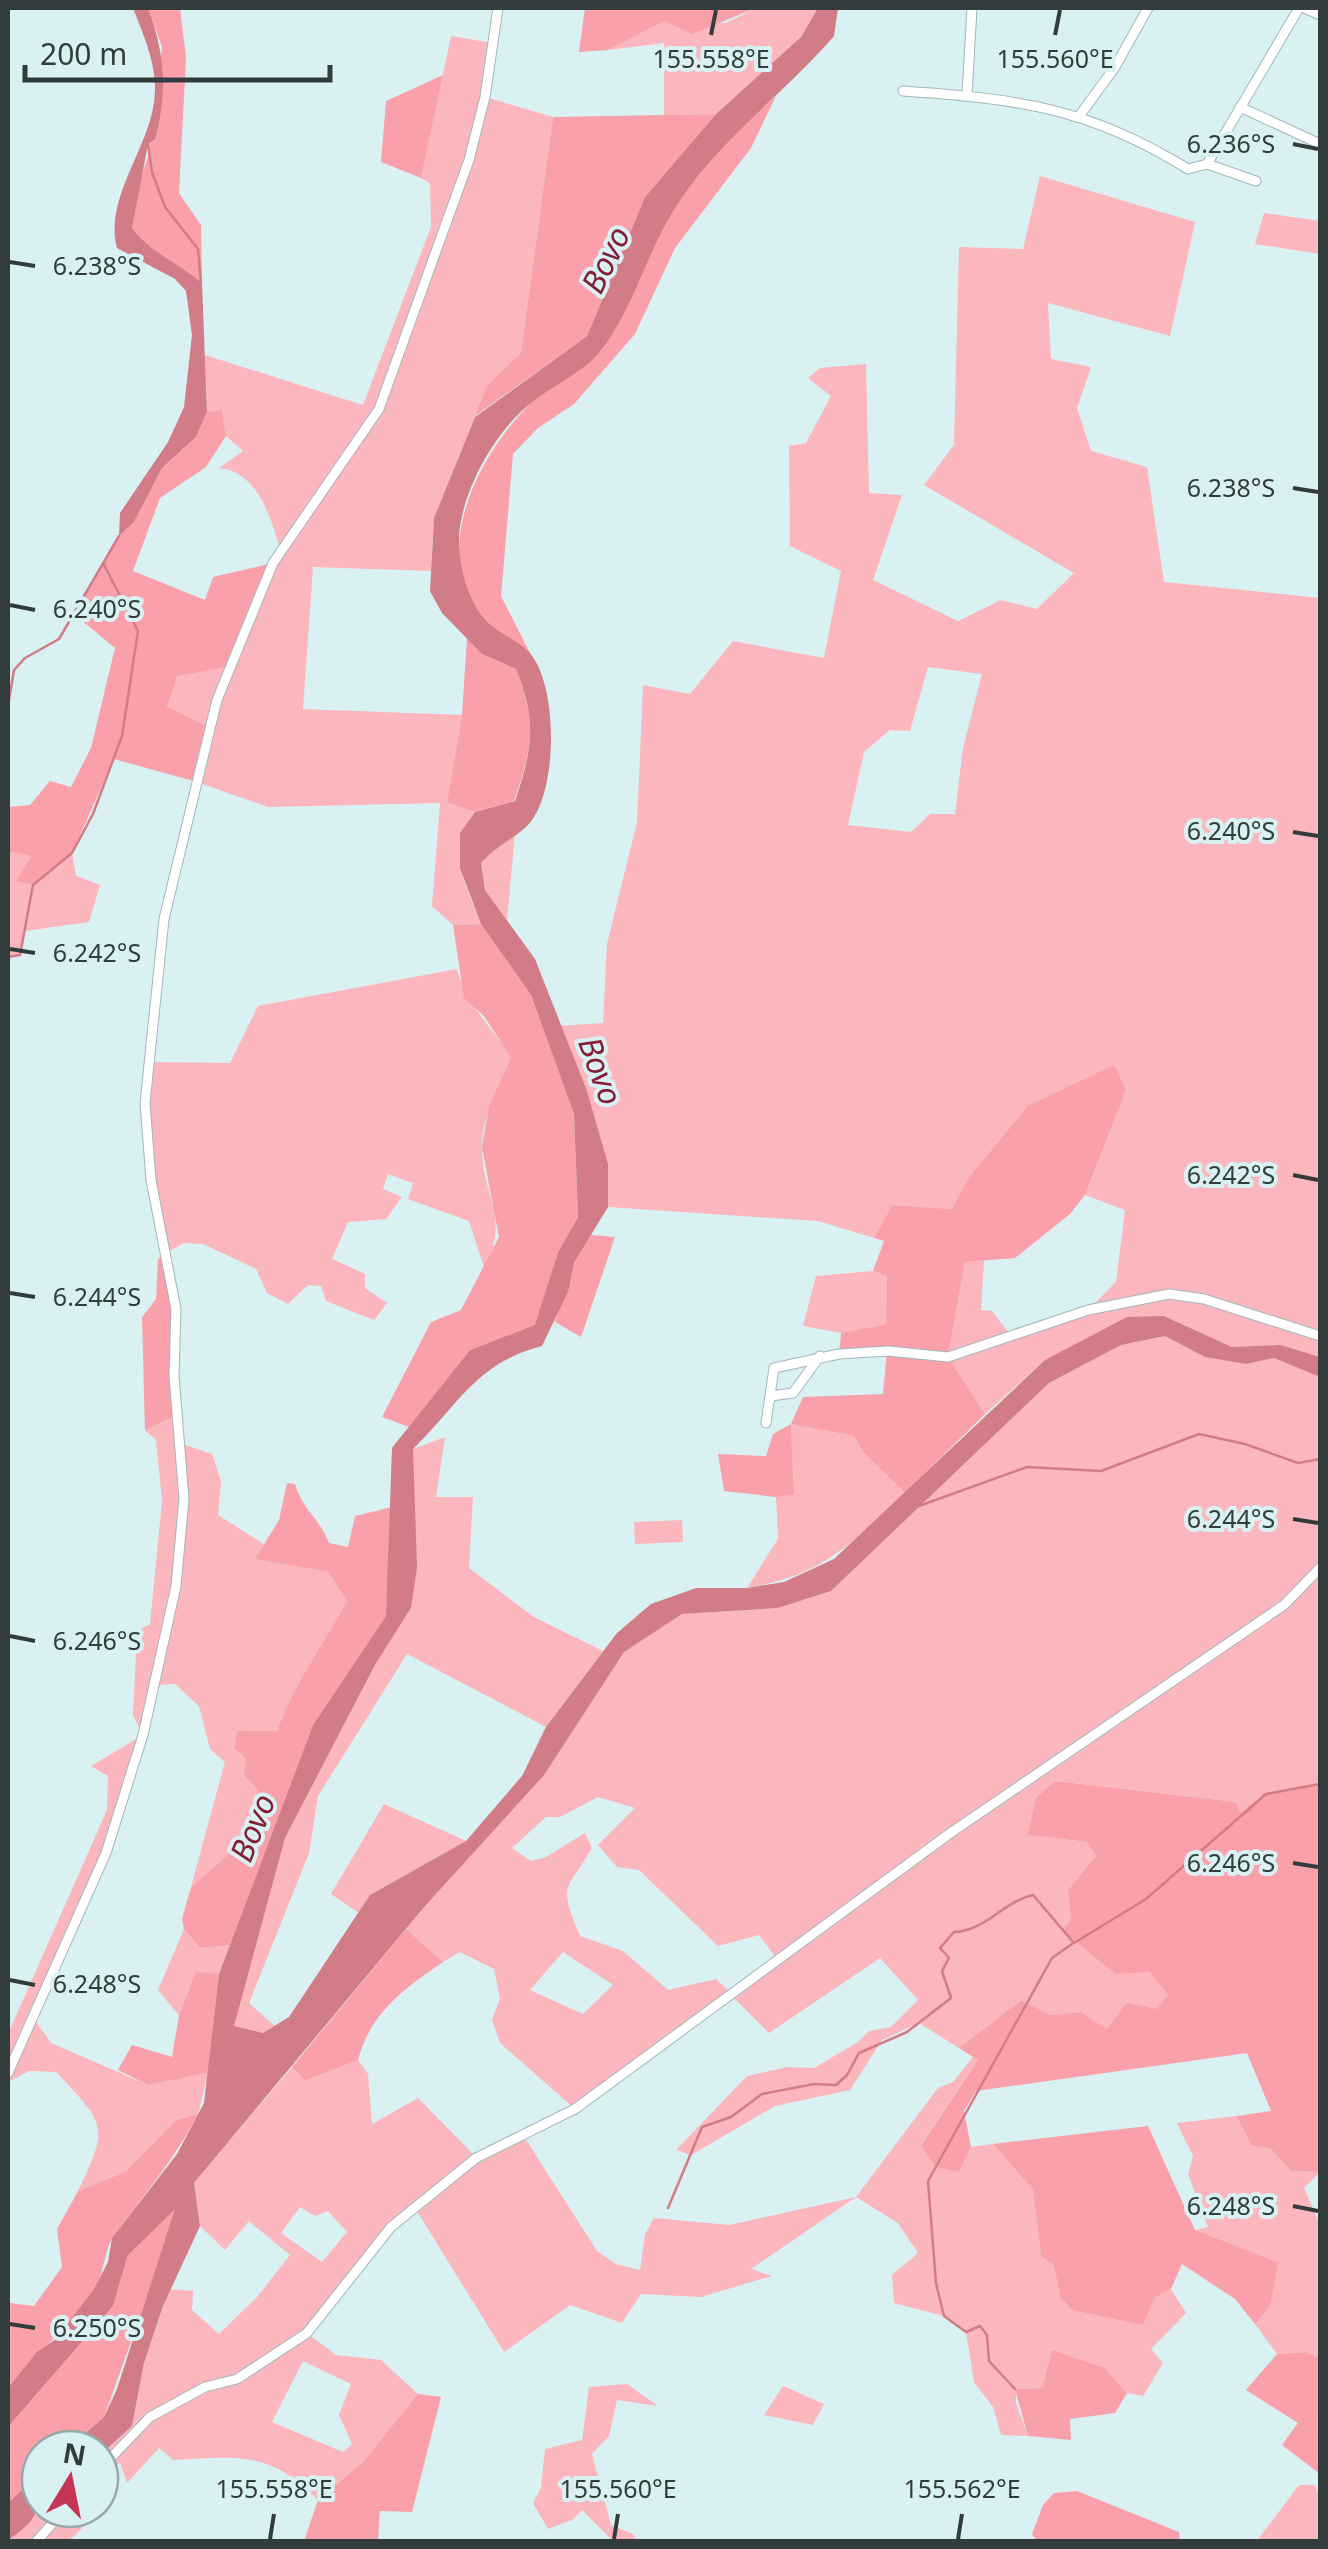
<svg xmlns="http://www.w3.org/2000/svg" width="1328" height="2549" font-family="'Noto Sans',sans-serif">
  <style>
    .green { fill: #fcb6bd; fill-rule: evenodd }
    .forest { fill: #faa0aa }
    .water { fill: #d27c87 }
    .lines { fill: none; stroke-linecap: round; stroke-linejoin: round }
    .stream { stroke: #d27c87; stroke-width: 2.5 }
    .minor-casing { stroke: #a1b7b9; stroke-width: 11 }
    .minor { stroke: #fff; stroke-width: 9 }
    .ticks { fill: none; stroke: #333c3d; stroke-width: 4 }
    .labels { text-anchor: middle; stroke-width: 8; stroke-linejoin: round; paint-order: stroke }
    .water-label { font-size: 32px; font-style: italic; fill: #841d36; stroke: #d9f1f3 }
    .ticks-label { font-size: 25px; text-anchor: middle; fill: #333c3d; stroke: #d9f1f3; stroke-width: 8; stroke-linejoin: round; paint-order: stroke }
  </style>
  <rect width="100%" height="100%" fill="#d9f1f3"/>
  <path class="green" d="M756,8H818L801,37L716,114L664,115V43L608,50L665,21L726,23Z
    M451,36L493,43L485,97L553,117L521,353L487,387L434,518L431,571L313,567L303,709L462,715L447,802L475,812C446,852 465,882 481,924L453,925L432,906L440,803L268,807L197,782L167,707L177,675L231,666L280,549C271,517 257,471 219,468L243,451L226,436L222,411L207,412L205,355L363,405L431,227L430,183L421,178Z
    M1040,176L1195,222L1170,336L1048,303L1051,359L1091,367L1077,408L1091,451L1147,467L1164,582L1320,598V1357L1281,1345L1232,1347L1164,1316L1045,1360L985,1414L948,1357L965,1262L984,1260L981,1310L992,1311L1012,1337L1088,1310L1116,1282L1125,1210L1085,1195L1126,1090L967,1180L952,1209L892,1205L874,1238L818,1221L608,1207C609,1141 585,1085 558,1026L603,1023L607,944L637,822L643,685L690,694L733,641L824,658L841,571L790,546L789,446L806,443L831,396L808,378L820,368L866,364L869,493L902,495L873,580L958,621L1001,600L1037,609L1074,573L924,485L954,445L959,247L1023,249ZM928,667L982,674L963,748L955,814H930L911,832L848,825L864,752L890,730L910,731Z
    M1264,213L1320,221V254L1255,244Z
    M515,833L507,920L485,890L481,863L500,842Z
    M8,851L32,855L33,885L72,853L76,876L100,885L89,922L25,931L20,955L8,957Z
    M457,969C466,1004 492,1028 512,1058C499,1086 482,1116 482,1147C483,1201 510,1212 485,1270L469,1221L408,1199L413,1183L388,1174L383,1189L402,1197L386,1219L348,1222L332,1259L365,1274V1288L387,1303L374,1320L326,1301L321,1286L308,1285L288,1304L267,1293L256,1269L203,1244L184,1243L166,1253L145,1103L149,1062L230,1063L258,1006Z
    M873,1271L887,1276L886,1324L841,1333L803,1326L816,1276Z
    M1165,1336L1206,1357L1246,1364L1274,1358L1320,1377V1784L1240,1814L1236,1802L1057,1781L1029,1835L1087,1842L1096,1856L1068,1890L1071,1920L1061,1930L1149,1972L1168,1995L1158,2009L1107,2029L1081,2012L1051,2015L1021,2000L959,2048L919,2023L882,2040L850,2090L775,2106L691,2155L676,2150L747,2076L787,2067L814,2068L858,2042L869,2031L891,2027L918,2000L880,1958L769,2033L731,1995L575,2109L500,2043L492,2020L500,1998L494,1969L460,1952L443,1962L406,1929L583,1710L623,1652L682,1614L778,1608L831,1591L1049,1383L1121,1345ZM598,1797L635,1808L598,1845L617,1867L639,1870L718,1946L759,1935L778,1960L732,1994L716,1979L668,1990L623,1951L580,1936C557,1881 567,1892 592,1848L585,1833L546,1857L531,1861L512,1848L546,1817H560ZM563,1952L613,1985L583,2014L530,1990Z
    M175,1416L177,1442L212,1454L221,1481L218,1515L264,1544L255,1559L328,1572L347,1601C323,1645 294,1684 277,1731H237L234,1748L246,1759L244,1775L257,1789L250,1835L191,1887L225,1762L210,1749L199,1706L175,1684L155,1685C125,1807 83,1902 32,2016L51,2043L148,2085L208,2073L198,2114L176,2120L125,2172L78,2191C110,2125 105,2124 56,2072L29,2071L8,2082V2034L107,1810L108,1776L91,1766L143,1735L133,1715L137,1631L150,1624L162,1501L156,1440L145,1430Z
    M791,1424L854,1436L862,1451L905,1493C850,1544 824,1575 747,1588L778,1539L776,1497L794,1493Z
    M445,1437L436,1497H473L469,1568L534,1617L603,1651L546,1727L407,1654L318,1796L309,1853L249,2003L275,2026L263,2033L233,2026L285,1838L375,1665L411,1608L413,1449Z
    M682,1520L683,1542L635,1544L634,1522Z
    M384,1804L466,1841L370,1895L359,1913L331,1894Z
    M184,1929L200,1948L230,1945L219,1974L196,1973L179,2015L158,1990Z
    M973,2057L978,2060L921,2144L959,2172L971,2147L993,2144L1033,2190L1041,2256L1054,2265L1060,2297L1154,2298L1171,2289L1186,2313L1151,2349L1163,2363L1143,2396L1127,2393L1105,2368L1043,2388L1016,2389V2403L1028,2436L1001,2435L993,2407L974,2382L966,2332L944,2316L894,2303L892,2275L918,2253L898,2223L856,2197L751,2269L772,2276L701,2297L641,2294L622,2323L570,2305L504,2352L415,2208L391,2227L307,2333L336,2355L381,2360L418,2394L363,2462L318,2500C268,2450 240,2457 173,2460L159,2448L127,2483L120,2462L100,2488V2455L132,2426L144,2363L169,2289L193,2291L192,2310L219,2334L257,2297L290,2255L249,2221L225,2250L200,2226L194,2183L292,2067L307,2081L358,2060L368,2074L372,2124L418,2098L476,2157L523,2135L597,2251L616,2264L640,2270L645,2234L654,2218L729,2225L856,2197L938,2088L953,2082ZM300,2207L315,2216L328,2211L347,2232L322,2262L281,2233ZM303,2361L351,2384L339,2415L352,2444L343,2452L272,2422Z
    M1236,2116L1252,2146L1270,2148L1291,2171L1320,2172L1304,2188L1320,2225V2359L1307,2352L1277,2354L1255,2324L1270,2307L1214,2239L1195,2230L1208,2227L1188,2174L1193,2156L1177,2123Z
    M627,2384L658,2406L617,2400L609,2436L592,2454L611,2525L633,2534L636,2541H613L582,2510L572,2520L548,2529L533,2503L541,2488L545,2449L582,2440L589,2387Z
    M783,2386L824,2404L813,2425L764,2415Z
    M1299,2485H1315L1320,2500V2541L1256,2542Z
    M40,2509H84L83,2527L69,2541L8,2542Z"/>
  <path class="forest" d="M148,8H180L186,58L179,193L201,225L202,283C179,263 150,252 132,228L138,185L148,157L162,47Z
    M585,8H756L692,34L665,21L608,50L579,52Z
    M443,75L421,178L381,162L386,101Z
    M776,96L751,148L675,248L635,334L574,404L538,428L513,454L501,596L530,653C516,643 498,634 487,622C425,557 478,456 529,405C553,381 585,373 606,344C627,314 638,274 655,241C686,184 727,138 776,96Z
    M716,114L645,197L587,336L475,416L487,386L521,353L553,117Z
    M222,410L226,436L206,467L160,498L133,571L205,600L213,577L273,563L231,666L177,676L167,707L210,728L197,782L114,759L72,853L33,885L16,881L32,856L8,851V807L30,805L50,781L71,787L91,748L115,648L74,614L119,536L134,522L162,468L196,437L207,412Z
    M467,638L482,654L516,669C537,722 533,748 514,801L475,812L447,802L462,715Z
    M481,924L531,995L574,1114L578,1217L558,1252L536,1325L470,1350L409,1427L382,1417L431,1322L461,1310L499,1237L482,1147L489,1106L511,1058L484,1016L464,998L453,925Z
    M1114,1065L1126,1090L1085,1195L1070,1214L1015,1258L965,1262L948,1357L985,1414L905,1493L862,1451L854,1436L791,1424L794,1494L776,1497L724,1491L718,1454L766,1456L773,1434L791,1424L803,1397L883,1394L887,1351L839,1354L841,1333L886,1324L887,1276L873,1271L884,1241L874,1238L892,1205L952,1209L967,1180L1028,1106Z
    M591,1235L615,1237L581,1337L555,1322L574,1263Z
    M166,1253L176,1309L175,1416L145,1430L142,1317L156,1299L158,1259Z
    M287,1483L295,1484C302,1509 320,1519 329,1543L348,1547L355,1516L392,1507L386,1616L313,1725L230,1945L200,1948L184,1929L182,1919L191,1887L250,1835L257,1789L244,1775L246,1759L234,1748L237,1731H277C294,1684 323,1645 347,1601L328,1572L255,1559L279,1520Z
    M1056,1781L1236,1802L1240,1813L1266,1794L1320,1784V2172L1291,2171L1270,2148L1252,2146L1236,2116L1271,2111L1247,2053L976,2091L964,2111L971,2147L959,2172L935,2167L921,2145L978,2060L959,2048L1021,2000L1051,2015L1081,2012L1107,2029L1126,2003L1157,2009L1168,1995L1149,1972L1116,1974L1061,1930L1071,1920L1068,1890L1096,1856L1087,1842L1028,1835L1036,1798Z
    M406,1929L443,1962C405,1988 370,2013 358,2060L306,2081L292,2067Z
    M196,1972L219,1974L208,2073L148,2085L118,2070L132,2045L172,2057L179,2015Z
    M198,2114C175,2158 145,2194 115,2234C104,2248 105,2273 94,2290C69,2328 35,2354 8,2388L10,2303L34,2306L62,2267L57,2229L78,2191L125,2172L176,2120Z
    M1148,2126L1195,2230L1278,2263L1270,2307L1255,2324L1235,2299L1182,2264L1171,2289L1154,2298L1143,2325L1073,2310L1060,2297L1054,2265L1041,2256L1033,2190L993,2144Z
    M175,2207L171,2230L104,2417L67,2449H40V2473L8,2503V2427L113,2306L128,2255Z
    M1052,2350L1105,2368L1127,2393L1115,2413L1070,2419L1071,2440L1028,2436L1015,2389L1043,2388Z
    M1307,2352L1320,2359V2474L1282,2445L1298,2423L1246,2390L1277,2354Z
    M418,2394L441,2397L412,2512L380,2511L378,2541H304L318,2500L363,2462Z
    M1077,2491L1179,2532L1180,2541H1037L1032,2534L1043,2505L1054,2493Z"/>
  <path class="water" d="M133,8H148C165,54 168,91 155,139L148,144L132,228C150,252 179,263 202,283L207,412L196,437L162,468L134,522L119,536L120,513L168,442L184,407L192,335L186,291L175,279L117,248C103,196 154,144 155,91C156,62 143,34 133,8Z
    M818,8H838L834,36C784,94 722,137 679,202C649,246 636,301 606,344C587,371 560,381 535,400C500,425 469,478 461,521C454,552 466,606 492,626C503,635 519,642 529,652C559,685 558,794 528,825C514,839 498,844 481,863L485,890L535,959L587,1091L608,1164V1207L574,1263L568,1292L542,1346C476,1363 459,1404 413,1449L417,1567L411,1608L375,1665L285,1838L234,2026L263,2033L289,2017L370,1895L466,1841L522,1776L546,1727L617,1633L651,1604L696,1588H747L784,1582L834,1559L1045,1360L1127,1317L1164,1316L1232,1347L1281,1345L1320,1357V1377L1274,1358L1246,1364L1205,1357L1165,1336L1121,1345L1049,1383L831,1591L778,1608L682,1614L624,1652L544,1775L425,1906L194,2183L200,2226L163,2306L144,2363L132,2426L100,2455V2449H67L104,2417L117,2389L175,2209L128,2255L113,2306L8,2427V2388L37,2352L56,2339L94,2289L108,2262L112,2238L177,2154L204,2103L219,1974L313,1725L386,1616L392,1448L470,1350L535,1325L558,1252L578,1217L574,1114L531,995L481,924L460,868V833L475,812L515,801C533,748 537,721 516,669L482,654L442,613L430,591L434,518L475,417L587,336L645,197L716,114L801,37Z
    M40,2473C40,2509 40,2519 8,2540V2503Z"/>
  <g class="lines">
    <path class="stream" d="M148,144L152,172L165,207L198,249L201,284
      M8,706L14,670L25,658L59,639L119,536
      M8,957L20,955L33,885L72,853L93,814L122,736L138,631L103,563
      M916,1507L1027,1467L1101,1471L1199,1434L1245,1444L1298,1463L1320,1459
      M8,1802V1822
      M668,2208L702,2127L731,2117L762,2094L814,2084L836,2085L847,2075L859,2053L907,2032L951,1998L942,1971L949,1958L940,1948L954,1932C986,1931 1002,1902 1033,1895L1074,1943L1146,1899L1266,1794L1320,1784
      M1015,2389L989,2361L987,2335L980,2326L966,2332L944,2316L936,2283L928,2181L1052,1958L1072,1944"/>
    <defs>
      <path id="minor" d="M1304,8L1320,15
        M903,91C1017,99 1088,107 1188,169L1207,164L1256,181
        M967,95L972,8
        M1240,107L1320,144
        M1080,115L1115,67L1148,8
        M1207,164L1299,8
        M771,1396L793,1393L820,1356
        M766,1423L774,1368L839,1354L888,1351L948,1357L1088,1310L1169,1294L1204,1299L1320,1336
        M8,2073L106,1853L143,1735L176,1586L184,1499L174,1376L176,1309L151,1180L145,1103L164,919L217,700L273,563L379,409L469,160L485,97L498,8
        M100,2469L150,2417L205,2387L237,2379L307,2333L391,2227L476,2158L575,2109L949,1834L1284,1605L1320,1568
        M36,2542L65,2509"/>
    </defs>
    <use href="#minor" class="minor-casing"/>
    <use href="#minor" class="minor"/>
  </g>
  <path class="ticks" d="M711,35L716,10M1055,35L1060,10M1293,144L1318,149M10,262L35,266M1293,488L1318,492M10,605L35,610M1293,832L1318,836M10,949L35,953M1293,1175L1318,1180M10,1293L35,1297M1293,1519L1318,1523M10,1636L35,1641M1293,1863L1318,1867M10,1980L35,1985M1293,2206L1318,2211M10,2324L35,2328M270,2539L274,2514M614,2539L618,2514M958,2539L962,2514"/>
  <g class="labels">
    <g class="water-label">
      <text transform="translate(606 260) rotate(-64)" y="11">Bovo</text>
      <text transform="translate(600 1071) rotate(70)" y="11">Bovo</text>
      <text transform="translate(253 1828) rotate(-68)" y="11">Bovo</text>
    </g>
  </g>
  <g class="ticks-label">
    <text x="711" y="68">155.558°E</text>
    <text x="1055" y="68">155.560°E</text>
    <text x="1231" y="153">6.236°S</text>
    <text x="97" y="275">6.238°S</text>
    <text x="1231" y="497">6.238°S</text>
    <text x="97" y="618">6.240°S</text>
    <text x="1231" y="840">6.240°S</text>
    <text x="97" y="962">6.242°S</text>
    <text x="1231" y="1184">6.242°S</text>
    <text x="97" y="1306">6.244°S</text>
    <text x="1231" y="1528">6.244°S</text>
    <text x="97" y="1650">6.246°S</text>
    <text x="1231" y="1872">6.246°S</text>
    <text x="97" y="1993">6.248°S</text>
    <text x="1231" y="2215">6.248°S</text>
    <text x="97" y="2337">6.250°S</text>
    <text x="274" y="2498">155.558°E</text>
    <text x="618" y="2498">155.560°E</text>
    <text x="962" y="2498">155.562°E</text>
  </g>
  <rect width="1328" height="2549" fill="none" stroke="#333c3d" stroke-width="20"/>
  <g transform="translate(70 2479) rotate(10)"><circle r="48" fill="#d9f1f3" stroke="#97a9aa" stroke-width="2.5"/>
  <path d="M0-8L18 38L0 25L-18 38Z" fill="#c53656"/>
  <text y="-15" font-size="28" font-weight="bold" text-anchor="middle" fill="#333c3d">N</text>
  </g>
  <path d="M25 65v15h305v-15" fill="none" stroke="#333c3d" stroke-width="5"/>
  <text x="40" y="65" font-size="30" fill="#333c3d" stroke="#d9f1f3" stroke-width="8" paint-order="stroke">200 m</text>
</svg>
